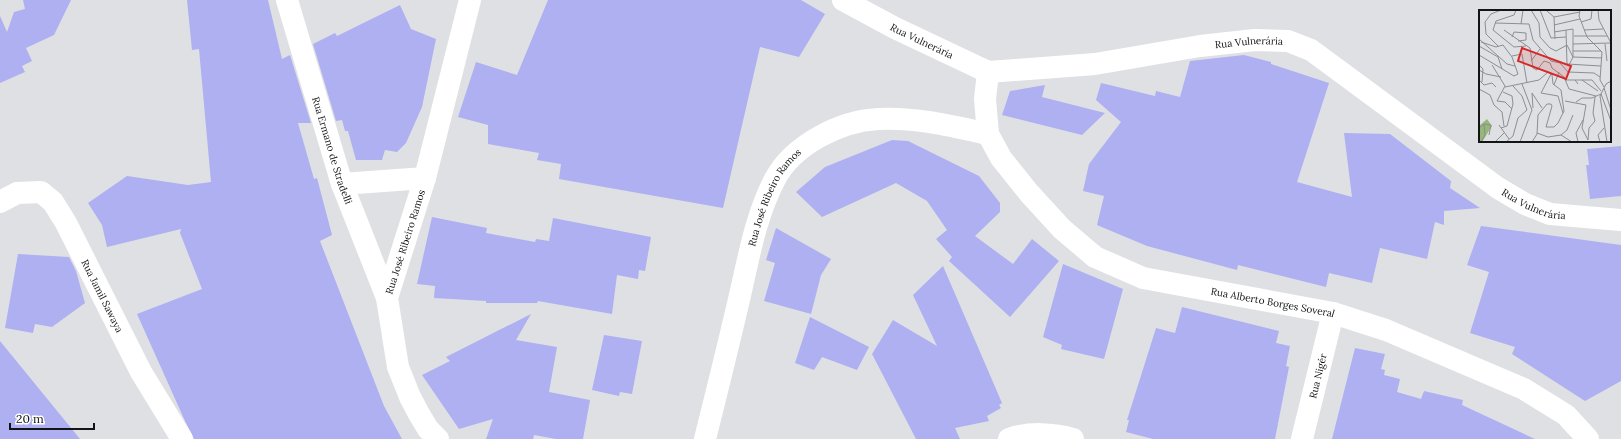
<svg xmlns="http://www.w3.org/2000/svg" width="1621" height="439" font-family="Lora,serif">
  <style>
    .building { fill: #aeb0f1 }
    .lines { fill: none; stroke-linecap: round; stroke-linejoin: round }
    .minor { stroke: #fff; stroke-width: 22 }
    .labels { text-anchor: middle; stroke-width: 3.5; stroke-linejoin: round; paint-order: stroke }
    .street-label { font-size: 10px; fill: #131415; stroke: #fff }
    .inset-road { fill: none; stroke: #8d8e91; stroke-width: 1 }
    .view { fill: #d62828; fill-opacity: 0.15; stroke: #d62828; stroke-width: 2 }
    .inset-edge { fill: none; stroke: #131415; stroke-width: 2 }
  </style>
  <rect width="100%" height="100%" fill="#dfe0e3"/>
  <path class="building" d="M23,0H71L54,35L26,48L32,61L22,66L25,72L0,83V16L7,32L14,12L25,9Z
    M187,0H268L282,59L290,55L311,123H298L314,179L317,178L332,235L320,241L384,406L402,439H194L185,421L137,314L202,289L180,233L181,229L107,247L102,225L88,203L127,176L188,185L211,182L199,49L192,50Z
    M548,0H801L825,14L799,57L760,47L723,208L559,179L561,164L537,160L539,153L488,144V125L458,117L476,62L517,75Z
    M400,5L411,29L436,39L422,107L406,143L397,152L385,150L382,160H356L348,131H345L342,120L336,121L313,44L335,33L337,36Z
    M1244,55L1271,62V64L1329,83L1297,182L1352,197L1344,133L1390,134L1451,181L1450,188L1480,208L1444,211V225L1435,222L1427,259L1380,248L1372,283L1329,273L1326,287L1238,265L1237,270L1147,246L1097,225L1104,196L1083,191L1089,164L1121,122L1096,100L1101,83L1155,96L1156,91L1180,97L1190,61Z
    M1045,85L1042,97L1105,113L1082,135L1002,115L1010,91Z
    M892,140L908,141L979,176L1000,203V212L975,236L1013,264L1032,239L1059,261L1010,317L949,261L952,257L936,239L947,230L927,201L896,183L822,217L796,192L825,167Z
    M1621,146V196L1590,199L1586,165H1589L1587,149Z
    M432,217L487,228L486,233L535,242L536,239L549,241L553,218L651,237L645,271L639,270L638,279L617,275L612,314L538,301L537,303H486V301L434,298L435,286L417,284Z
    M1481,226L1621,245V381L1585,401L1512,354L1515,347L1470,333L1489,272L1467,265Z
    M776,228L831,259L821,275L811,314L764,301L775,263L766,260Z
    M18,254L69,257L76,271L85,303L52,327L35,324L33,333L5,328Z
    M1063,264L1123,289L1104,359L1061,349L1062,345L1043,337Z
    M943,266L1002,403L999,405L1001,408L987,416L989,421L955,428L960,439H916L872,354L893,320L937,346L913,295Z
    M1182,307L1279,331L1276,343L1290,346L1286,366L1289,367L1275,439H1153L1126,432L1129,420H1127L1156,328L1175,333Z
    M531,314L516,340L557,347L549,392L590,400L583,439H556L534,435L533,439H486L493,419L459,429L422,375L450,361L446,357Z
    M810,317L869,347L857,370L822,357L814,370L795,363Z
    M604,335L642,341L632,394L620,392L619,396L592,390Z
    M0,341L80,439H0Z
    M1355,348L1385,354L1381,369L1385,370L1384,375L1400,379L1397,392L1421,399L1424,391L1463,400L1462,405L1535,439H1332Z"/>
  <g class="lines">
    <g class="minor">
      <path id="s1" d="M287,0L342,184L387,298"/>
      <path id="s2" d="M843,0L895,28L988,72L1095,64L1200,46L1255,40L1288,41L1311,50L1498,188L1525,204L1550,214L1621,220"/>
      <path id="s3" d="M988,72L985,99L988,134L1001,158L1029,193L1062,229L1095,257L1143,278L1333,313L1386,330L1524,389L1566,415L1588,439"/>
      <path d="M342,184L425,178"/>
      <path id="s4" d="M0,202L17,193L41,192L53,202L66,223L141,372L182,439"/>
      <path id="s5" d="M438,439L428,429L419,414L410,397L398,367L387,298L425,178L470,0"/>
      <path id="s6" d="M705,439C717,391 729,343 740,295C749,256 756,215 775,179C793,145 840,121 878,119C915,117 952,126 988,134"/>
      <path d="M1009,439C1028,432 1054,433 1073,439"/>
      <path id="s7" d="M1302,439L1333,313"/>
    </g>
  </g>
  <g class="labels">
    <g class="street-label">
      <text dy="4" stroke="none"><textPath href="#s2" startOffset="89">Rua Vulnerária</textPath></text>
      <text dy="4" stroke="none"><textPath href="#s2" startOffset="425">Rua Vulnerária</textPath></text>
      <text dy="4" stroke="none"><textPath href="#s1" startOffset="157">Rua Ermano de Stradelli</textPath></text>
      <text dy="4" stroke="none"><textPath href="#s6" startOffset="253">Rua José Ribeiro Ramos</textPath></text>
      <text dy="4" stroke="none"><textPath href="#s2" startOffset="761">Rua Vulnerária</textPath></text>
      <text dy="4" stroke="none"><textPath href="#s5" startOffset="212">Rua José Ribeiro Ramos</textPath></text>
      <text dy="4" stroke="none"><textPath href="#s4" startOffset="165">Rua Jamil Sawaya</textPath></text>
      <text dy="4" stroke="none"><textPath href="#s3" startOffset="411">Rua Alberto Borges Soveral</textPath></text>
      <text dy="4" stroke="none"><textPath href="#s7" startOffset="65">Rua Nigér</textPath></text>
    </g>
  </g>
  <g transform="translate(1479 10)">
    <rect width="132" height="132" fill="#dfe0e3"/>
    <path d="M8,109L13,116L3,132H0V116Z" fill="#96b77a"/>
    <path class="inset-road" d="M37,0L35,5L17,11L14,20L35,37L47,36M52,0L60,13L61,27L71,38L77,41L88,35L94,47M61,0L72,28L87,27M101,0L100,6L108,27L123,42L121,70L125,77M119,0L120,10L132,33M68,1L75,7L76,29M75,7L101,2M102,12L112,9L113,0M16,13L50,14L54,30L72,51L81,53L89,62L115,63L121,67M42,14L44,0M75,15L101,9M25,20L51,38L54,58L58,60L65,51L71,53M87,20L88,54L122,56M105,20L124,19M75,22L94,19V47L90,55M95,26H128M33,27L35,22L47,23V30L39,31M0,29L28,54L36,56M94,34L131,33M126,34L128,51M0,36L19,47L23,59M19,36L7,24L6,12L12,4L22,0M94,41H122M0,45L35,66L39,64L33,47L24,35L17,37L2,32M33,46L43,44L48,73M94,47L123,48M52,51L61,39M71,53L73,58L85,67L90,79L117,86M0,55L4,59L3,72M13,55L26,76L18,91L26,92L33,99M0,60L7,64L22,67M72,64L62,83L79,86L84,103M0,70L5,75L13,73L17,77M86,70H96L99,74M96,70H113L122,81M103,70L119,81M75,75L80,62M26,77L60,70L69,62L73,65L74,74L82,80L85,101L79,113L75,117H67L73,96L72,94H68L59,105L58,124L53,132M125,78L132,100M0,79L11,85L15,95L23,102L25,116M86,91L107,95L103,118L109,130M97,92L103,88H113L122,84L132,111M54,98L53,83L63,98M5,114L12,115L10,125M20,115L30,129M0,118L5,114L6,125L2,132M22,118L28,116L34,94L33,86L24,82M58,123L69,127L82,125L88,120L94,105M82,125L93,132M109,130L110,118L116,111L114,103L116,87M16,132L25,123M27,132L34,126L39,108L48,100L43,86L34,76M41,132L53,100L43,74M99,132L97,123L104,110M121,132L119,125L125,118M128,132L121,86L127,74L132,71"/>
    <path class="view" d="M43,38L92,56L87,69L39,51Z"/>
    <rect width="132" height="132" class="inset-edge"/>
  </g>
  <path d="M10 423v6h84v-6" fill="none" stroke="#131415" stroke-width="2"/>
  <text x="16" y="423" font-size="12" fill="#131415" stroke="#ffffff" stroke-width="3" paint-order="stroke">20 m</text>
</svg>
